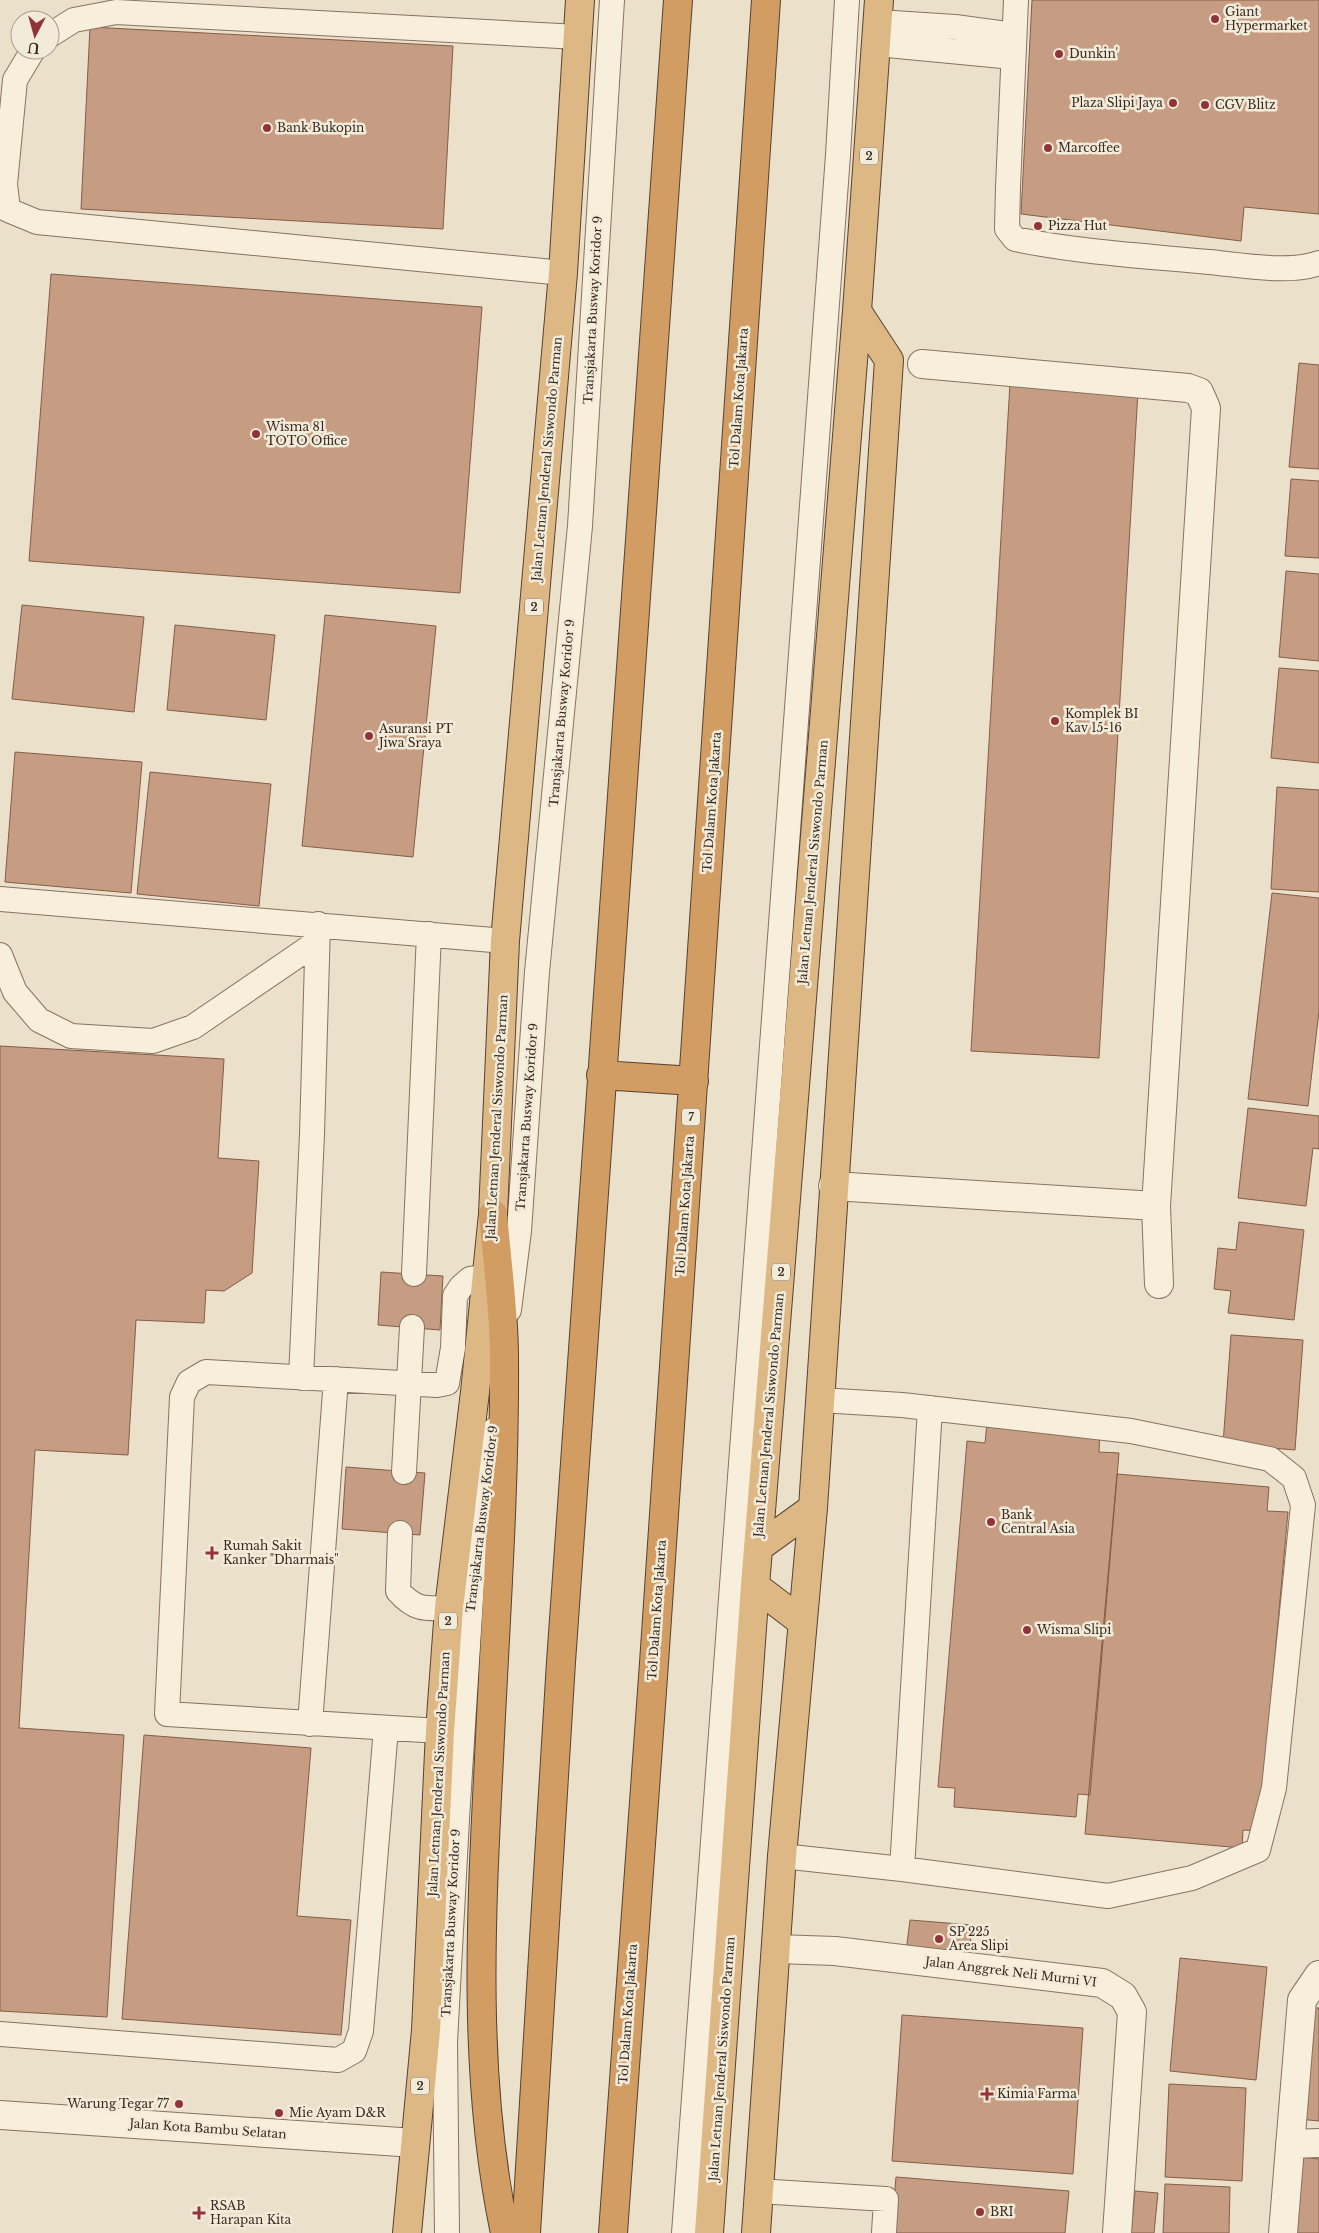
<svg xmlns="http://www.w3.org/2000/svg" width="1319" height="2233" font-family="'Libre Baskerville',serif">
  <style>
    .building { fill: #c69d83; stroke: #845d47 }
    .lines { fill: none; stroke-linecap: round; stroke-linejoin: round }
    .service-casing { stroke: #87735f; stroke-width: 26 }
    .minor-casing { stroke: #87735f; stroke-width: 30 }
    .trunk-casing { stroke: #554233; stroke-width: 30 }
    .motorway-casing { stroke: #554233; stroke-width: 30 }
    .service { stroke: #f7eedc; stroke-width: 24 }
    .minor { stroke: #f7eedc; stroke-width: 28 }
    .trunk { stroke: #deb884; stroke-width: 28 }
    .motorway { stroke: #d29d63; stroke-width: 28 }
    .poi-dot { fill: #913438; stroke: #f3ebd9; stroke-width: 2 }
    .labels { text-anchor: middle; stroke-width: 5; stroke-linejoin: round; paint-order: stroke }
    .shield { fill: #f3ebd9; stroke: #706559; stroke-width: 1 }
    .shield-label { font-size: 11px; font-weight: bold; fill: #382c22 }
    .poi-label { font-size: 12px; fill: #382c22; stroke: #f3ebd9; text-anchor: start }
    .street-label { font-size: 12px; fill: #382c22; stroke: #f3ebd9 }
  </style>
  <rect width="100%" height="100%" fill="#ebe0ca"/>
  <path class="building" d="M1032,0H1319V214L1244,207L1241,241L1021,214Z
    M90,27L453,46L443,229L81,209Z
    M51,274L482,307L460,593L29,561Z
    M1299,363L1319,365V469L1289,467Z
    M1010,383L1138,391L1099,1058L971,1051Z
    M1291,479L1319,481V558L1285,556Z
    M1286,571L1319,574V661L1279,657Z
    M22,605L144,617L134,712L12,699Z
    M325,615L436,626L413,857L302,846Z
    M175,625L275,635L266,720L167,710Z
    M1279,668L1319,671V763L1271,758Z
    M15,752L142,762L131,893L5,882Z
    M150,772L271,784L259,906L137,894Z
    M1277,787L1319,790V892L1271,889Z
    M1272,893L1319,898V1011L1308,1106L1248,1099Z
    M0,1046L224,1059L218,1158L259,1161L252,1273L224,1291L206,1290L204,1323L136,1320L128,1455L35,1450L19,1728L124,1735L107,2017L0,2011Z
    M1248,1108L1319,1116V1149L1313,1148L1306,1206L1238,1198Z
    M1239,1222L1304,1230L1294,1320L1228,1313L1231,1291L1214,1289L1218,1248L1236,1250Z
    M381,1272L443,1276L440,1330L378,1325Z
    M1231,1335L1303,1340L1295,1450L1223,1444Z
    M987,1423L1100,1432L1099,1452L1119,1453L1090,1795L1078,1794L1076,1817L954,1807L955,1788L938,1787L967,1441L985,1443Z
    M346,1467L425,1473L420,1535L342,1529Z
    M1117,1474L1269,1487L1267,1511L1288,1512L1259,1831L1243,1830L1242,1848L1085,1834Z
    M144,1735L311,1748L297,1916L351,1920L341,2035L122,2019Z
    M910,1920L972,1925L969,1958L906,1952Z
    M1180,1958L1267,1967L1256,2080L1170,2071Z
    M1305,2008H1319V2121L1298,2119Z
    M902,2015L1083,2028L1073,2174L892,2161Z
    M1169,2084L1246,2088L1242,2181L1165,2177Z
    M1294,2156L1319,2159V2233H1285Z
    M896,2177L1069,2191L1065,2233H891Z
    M1165,2184L1230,2187L1229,2233H1163Z
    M1135,2191L1158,2193L1154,2233H1131Z"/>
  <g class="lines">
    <defs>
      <path id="service" d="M1016,0L1008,187L1007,229L1015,239C1077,252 1145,256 1209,262C1241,265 1289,274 1319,263
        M878,22L955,27L1014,35
        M50,35L74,20L116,12L578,37
        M877,44L1013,57
        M33,50L15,80L5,184L8,210L37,222L563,273
        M0,899L505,941
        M0,955L15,992L39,1020L71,1036L153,1041L193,1027L316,943
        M414,1274L429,934
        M509,1310L519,1231L537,972L580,526L612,0
        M301,1378L312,1134L318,924
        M404,1472L412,1327
        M400,1533L398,1591C415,1610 424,1609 449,1608
        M310,1724L336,1379
        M440,1731L167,1714L182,1397L189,1382L206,1372L437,1385L447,1383L453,1348L455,1296L461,1287L470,1279L487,1277
        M782,1856L902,1869L1108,1896L1192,1878L1258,1850L1274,1788L1303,1505L1294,1478L1270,1459L1131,1431L902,1405L820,1400
        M902,1869L930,1408
        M0,2034L338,2060L354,2051L361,2031L386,1728
        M759,2191L886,2199L884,2233
        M447,2233L445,2042L457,1819L472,1583L494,1430
        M684,2233L838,155L847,0"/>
      <path id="minor" d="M922,364L1188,388L1199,392L1206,408L1156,1206
        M833,1186L1156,1206L1159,1284
        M777,1949L835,1951L1102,1983L1123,1996L1132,2012L1117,2233
        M0,2115L415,2143
        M1290,2144L1319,2143
        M1283,2233L1302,2000L1319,1975"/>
      <path id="trunk" d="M759,1547L813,1508
        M755,1586L801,1621
        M407,2233L426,2030L440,1731L449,1608L475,1392L493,1214L505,941L563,273L580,0
        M709,2233L755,1586L857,311L879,0
        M756,2233L782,1856L813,1508L889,360L857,311"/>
      <path id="motorway" d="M601,1075L694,1081
        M493,1214C497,1262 504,1310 504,1357C505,1491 495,1625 489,1758C481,1916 472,2077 505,2233
        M526,2233L561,1662L678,0
        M613,2233L654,1663L766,0"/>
    </defs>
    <use href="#service" class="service-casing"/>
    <use href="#minor" class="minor-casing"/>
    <use href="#trunk" class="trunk-casing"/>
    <use href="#motorway" class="motorway-casing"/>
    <use href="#service" class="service"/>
    <use href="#minor" class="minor"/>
    <use href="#trunk" class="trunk"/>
    <use href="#motorway" class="motorway"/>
  </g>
  <g class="poi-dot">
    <circle cx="1215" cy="19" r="5"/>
    <circle cx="1059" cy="54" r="5"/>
    <circle cx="1173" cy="103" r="5"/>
    <circle cx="1205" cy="105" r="5"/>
    <circle cx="267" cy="128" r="5"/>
    <circle cx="1048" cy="148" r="5"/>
    <circle cx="1038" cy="226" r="5"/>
    <circle cx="256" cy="434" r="5"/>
    <circle cx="1055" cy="721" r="5"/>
    <circle cx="369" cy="736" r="5"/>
    <circle cx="991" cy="1522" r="5"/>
    <path d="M209.5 1545.5h5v5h5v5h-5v5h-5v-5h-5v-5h5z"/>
    <circle cx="1027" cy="1630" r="5"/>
    <circle cx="939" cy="1939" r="5"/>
    <path d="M984.5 2086.5h5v5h5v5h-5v5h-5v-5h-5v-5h5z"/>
    <circle cx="179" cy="2104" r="5"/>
    <circle cx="279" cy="2113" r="5"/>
    <circle cx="980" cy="2212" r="5"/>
    <path d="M196.5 2205.5h5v5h5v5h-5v5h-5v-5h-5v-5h5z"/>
  </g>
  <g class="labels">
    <g class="shield">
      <rect x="860" y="147.5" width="18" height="17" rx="4"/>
      <rect x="525" y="598.5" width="18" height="17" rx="4"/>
      <rect x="682" y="1108.5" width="18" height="17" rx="4"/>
      <rect x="772" y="1263.5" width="18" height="17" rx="4"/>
      <rect x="439" y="1612.5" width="18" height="17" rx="4"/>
      <rect x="411" y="2077.5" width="18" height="17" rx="4"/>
    </g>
    <g class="shield-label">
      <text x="869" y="160">2</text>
      <text x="534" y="611">2</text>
      <text x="691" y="1121">7</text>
      <text x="781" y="1276">2</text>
      <text x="448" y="1625">2</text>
      <text x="420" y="2090">2</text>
    </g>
    <g class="poi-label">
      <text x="1225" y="16">Giant<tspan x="1225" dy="14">Hypermarket</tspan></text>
      <text x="1069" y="58">Dunkin'</text>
      <text x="1163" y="107" text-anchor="end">Plaza Slipi Jaya</text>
      <text x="1215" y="109">CGV Blitz</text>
      <text x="277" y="132">Bank Bukopin</text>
      <text x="1058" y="152">Marcoffee</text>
      <text x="1048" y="230">Pizza Hut</text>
      <text x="266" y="431">Wisma 81<tspan x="266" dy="14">TOTO Office</tspan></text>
      <text x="1065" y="718">Komplek BI<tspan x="1065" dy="14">Kav 15-16</tspan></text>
      <text x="379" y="733">Asuransi PT<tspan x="379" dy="14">Jiwa Sraya</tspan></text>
      <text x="1001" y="1519">Bank<tspan x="1001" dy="14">Central Asia</tspan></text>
      <text x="223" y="1550">Rumah Sakit<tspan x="223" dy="14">Kanker "Dharmais"</tspan></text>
      <text x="1037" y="1634">Wisma Slipi</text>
      <text x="949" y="1936">SP 225<tspan x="949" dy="14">Area Slipi</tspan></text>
      <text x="997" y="2098">Kimia Farma</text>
      <text x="169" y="2108" text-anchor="end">Warung Tegar 77</text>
      <text x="289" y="2117">Mie Ayam D&amp;R</text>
      <text x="210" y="2210">RSAB<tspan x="210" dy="14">Harapan Kita</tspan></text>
      <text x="990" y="2216">BRI</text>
    </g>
    <g class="street-label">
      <text transform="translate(593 310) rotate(-87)" y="4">Transjakarta Busway Koridor 9</text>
      <text transform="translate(739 398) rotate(-86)" y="4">Tol Dalam Kota Jakarta</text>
      <text transform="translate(547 459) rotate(-85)" y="4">Jalan Letnan Jenderal Siswondo Parman</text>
      <text transform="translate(562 713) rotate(-85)" y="4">Transjakarta Busway Koridor 9</text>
      <text transform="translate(712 802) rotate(-86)" y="4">Tol Dalam Kota Jakarta</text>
      <text transform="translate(813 862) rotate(-85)" y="4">Jalan Letnan Jenderal Siswondo Parman</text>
      <text transform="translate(497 1117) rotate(-87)" y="4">Jalan Letnan Jenderal Siswondo Parman</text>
      <text transform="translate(527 1117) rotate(-86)" y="4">Transjakarta Busway Koridor 9</text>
      <text transform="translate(685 1206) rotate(-86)" y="4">Tol Dalam Kota Jakarta</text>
      <text transform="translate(769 1415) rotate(-85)" y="4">Jalan Letnan Jenderal Siswondo Parman</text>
      <text transform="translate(482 1519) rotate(-83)" y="4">Transjakarta Busway Koridor 9</text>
      <text transform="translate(657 1610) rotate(-86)" y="4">Tol Dalam Kota Jakarta</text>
      <text transform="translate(439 1774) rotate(-87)" y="4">Jalan Letnan Jenderal Siswondo Parman</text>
      <text transform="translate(451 1923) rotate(-87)" y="4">Transjakarta Busway Koridor 9</text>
      <text transform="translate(1011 1972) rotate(7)" y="4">Jalan Anggrek Neli Murni VI</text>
      <text transform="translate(628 2014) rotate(-86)" y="4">Tol Dalam Kota Jakarta</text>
      <text transform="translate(722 2059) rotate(-86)" y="4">Jalan Letnan Jenderal Siswondo Parman</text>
      <text transform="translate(208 2129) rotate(4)" y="4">Jalan Kota Bambu Selatan</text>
    </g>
  </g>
  <g transform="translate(35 35) rotate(186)"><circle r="24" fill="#f3ebd9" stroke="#a89f90"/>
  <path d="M0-4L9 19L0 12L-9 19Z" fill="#913438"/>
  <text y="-8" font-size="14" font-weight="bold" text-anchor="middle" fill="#382c22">U</text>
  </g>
</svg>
